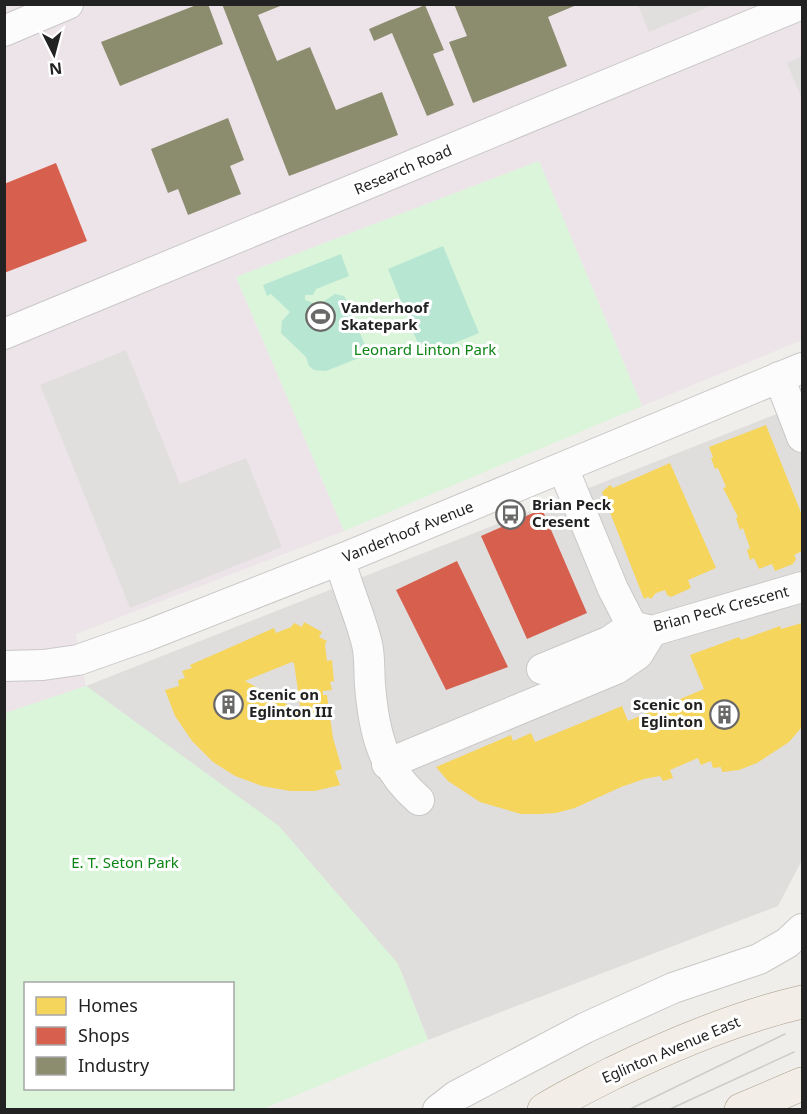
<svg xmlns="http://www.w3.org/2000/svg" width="807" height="1114" font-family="'Noto Sans',sans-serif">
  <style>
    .residential { fill: #dfdedc }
    .industrial { fill: #ede4e9 }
    .park { fill: #daf5da; fill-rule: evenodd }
    .pitch { fill: #b7e6d2 }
    .parking { fill: #e0dfde }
    .homes { fill: #f6d55c; fill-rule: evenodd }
    .shops { fill: #d6604d }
    .industry { fill: #8c8c6e }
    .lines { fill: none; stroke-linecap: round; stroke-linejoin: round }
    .minor-casing { stroke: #c9c8c7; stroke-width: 32 }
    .major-casing { stroke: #a79c86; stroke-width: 34 }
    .minor { stroke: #fdfcfc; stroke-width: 30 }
    .major { stroke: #f3ede7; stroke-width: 33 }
    .tram { stroke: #ccc; stroke-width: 1.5 }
    .labels { text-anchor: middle; stroke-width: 6; stroke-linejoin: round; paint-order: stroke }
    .street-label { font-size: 15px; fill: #222; stroke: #fff }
    .poi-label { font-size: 15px; font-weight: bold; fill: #222; stroke: #fff; text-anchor: start }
    .park-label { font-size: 15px; fill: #0c8416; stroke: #fff }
  </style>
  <rect width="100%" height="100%" fill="#f0eeeb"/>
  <path class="residential" d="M802,404V860L778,906L428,1040L398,964L279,827L86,686Z"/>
  <path class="industrial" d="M4,5H802V340L642,406L539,161L236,277L344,531L76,634L86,686L5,713Z"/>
  <path class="park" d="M539,161L642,406L344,531L236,277Z
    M86,686L279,826L398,964L428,1040L263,1109H5V713ZM26,984H232V1088H26Z"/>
  <path class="pitch" d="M443,246L479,333L423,356L388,269Z
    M341,254L349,276L316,289L313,295H305V300L318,305L335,294L344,296L353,311L351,313L369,354L326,371L314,370L309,366L306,357L281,333L282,321L290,312L271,294L267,296L263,285Z"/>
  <path class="parking" d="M638,5H713L649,32Z
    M802,56V99L787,63Z
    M126,350L180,484L246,458L282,547L130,608L40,385Z"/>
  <path class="homes" d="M766,425L802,515V551L794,555L796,559L793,564L775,571L772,564L759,569L754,558L750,560L747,550L750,548L743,528L740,530L736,518L738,517L723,488L726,487L718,468L715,469L711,458L713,457L709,447Z
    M670,463L716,568L688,580L691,588L671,597L667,595L665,590L656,593L651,599L648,597L644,599L602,492L610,485L613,488Z
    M304,622L322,632L319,637L327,641L325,644L327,661L332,660L334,681L330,682L332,690L323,691V695H327L333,738L342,769L335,771L340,785L315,791H290L262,786L235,776L213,762L192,741L175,716L165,690L179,686L178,680L185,678L182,671L192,668L190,665L274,628L276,633L291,627L294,623L302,627ZM292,662L294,663L301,712L245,681Z
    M802,623V727L789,742L757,763L739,770L722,772L721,767L713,768L711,761L701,765L698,758L670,770L673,778L663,781L660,776L644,779L621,787L575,808L556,813L539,814H521L480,802L448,781L436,767L511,735L513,741L531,733L535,742L622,706L628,721L704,689L690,655L739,637L741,640L780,626L781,629Z"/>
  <path class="shops" d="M56,163L87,241L4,273V184Z
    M542,509L587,613L527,639L481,536Z
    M457,561L508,667L446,690L396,590Z"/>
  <path class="industry" d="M199,4H208L223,44L120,86L101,42Z
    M222,4H285L258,15L277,61L310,47L336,110L382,92L398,135L289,176Z
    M454,4H579L548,17L567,66L473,103L449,42L467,36Z
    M425,5L444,50L433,54L454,105L427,116L392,33L374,41L369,29Z
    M228,118L244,160L230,166L241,194L188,215L178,189L168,193L151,149Z"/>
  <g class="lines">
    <defs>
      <path id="minor" d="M4,31L68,4
        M4,334L802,4
        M779,377L802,437
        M563,468L613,589L632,626L652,631L802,587
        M340,560C347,588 360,615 367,644C370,656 369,672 370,685C374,733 382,768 419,800
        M4,666L43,665L78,660L146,636L349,556L802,368
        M542,669L610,641L632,626
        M387,764L616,669L638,654L652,631
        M438,1110L456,1096L585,1028L673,988L759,959L787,943L802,929"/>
      <path id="major" d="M544,1110C566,1096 590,1085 613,1073C673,1044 737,1017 802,1002
        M741,1110L802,1084"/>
    </defs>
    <use href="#minor" class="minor-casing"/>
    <use href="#major" class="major-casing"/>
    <use href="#minor" class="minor"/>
    <use href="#major" class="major"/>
    <path class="tram" d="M628,1110L785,1034
      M668,1110L794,1052"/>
  </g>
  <defs>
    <symbol id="stadium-ring" viewBox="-11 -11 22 22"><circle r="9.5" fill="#fff" stroke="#6a6968" stroke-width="1.5"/><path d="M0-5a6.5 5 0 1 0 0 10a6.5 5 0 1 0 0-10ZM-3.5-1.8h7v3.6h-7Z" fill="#6a6968"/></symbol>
    <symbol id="bus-ring" viewBox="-11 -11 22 22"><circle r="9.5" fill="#fff" stroke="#6a6968" stroke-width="1.5"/><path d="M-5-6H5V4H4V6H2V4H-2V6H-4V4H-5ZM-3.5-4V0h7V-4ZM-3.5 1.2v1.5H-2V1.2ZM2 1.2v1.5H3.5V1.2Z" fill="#6a6968"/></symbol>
    <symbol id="building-ring" viewBox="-11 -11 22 22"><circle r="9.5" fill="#fff" stroke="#6a6968" stroke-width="1.5"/><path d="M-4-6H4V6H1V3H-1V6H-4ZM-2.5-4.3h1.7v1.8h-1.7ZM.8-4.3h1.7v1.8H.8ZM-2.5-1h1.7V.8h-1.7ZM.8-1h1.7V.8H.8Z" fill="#6a6968"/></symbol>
  </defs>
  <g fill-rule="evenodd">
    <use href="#stadium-ring" x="304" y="300" width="33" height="33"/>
    <use href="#bus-ring" x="494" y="498" width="33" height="33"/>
    <use href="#building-ring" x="212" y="688" width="33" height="33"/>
    <use href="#building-ring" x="708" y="698" width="33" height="33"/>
  </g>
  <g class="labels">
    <g class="street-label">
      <text transform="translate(403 170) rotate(-23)" y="5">Research Road</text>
      <text transform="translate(408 532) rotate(-22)" y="5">Vanderhoof Avenue</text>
      <text transform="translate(721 609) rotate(-15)" y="5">Brian Peck Crescent</text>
      <text transform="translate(671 1050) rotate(-23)" y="5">Eglinton Avenue East</text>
    </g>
    <g class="poi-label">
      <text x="341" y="313">Vanderhoof<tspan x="341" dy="17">Skatepark</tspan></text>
      <text x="532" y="510">Brian Peck<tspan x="532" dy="17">Cresent</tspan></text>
      <text x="249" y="700">Scenic on<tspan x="249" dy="17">Eglinton III</tspan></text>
      <text x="703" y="710" text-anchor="end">Scenic on<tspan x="703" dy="17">Eglinton</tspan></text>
    </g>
    <g class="park-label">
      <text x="425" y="355">Leonard Linton Park</text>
      <text x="125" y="868">E. T. Seton Park</text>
    </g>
  </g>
  <rect width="807" height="1114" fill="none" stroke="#222222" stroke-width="12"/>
  <rect x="24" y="982" width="210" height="108" fill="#ffffff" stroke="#a7a7a7" stroke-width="1.5"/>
  <rect x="36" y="997" width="30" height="18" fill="#f6d55c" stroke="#a7a7a7" stroke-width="1.5"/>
  <text x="78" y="1012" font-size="18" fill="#222222">Homes</text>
  <rect x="36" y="1027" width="30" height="18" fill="#d6604d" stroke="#a7a7a7" stroke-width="1.5"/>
  <text x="78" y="1042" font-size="18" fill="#222222">Shops</text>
  <rect x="36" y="1057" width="30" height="18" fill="#8c8c6e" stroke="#a7a7a7" stroke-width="1.5"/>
  <text x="78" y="1072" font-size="18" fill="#222222">Industry</text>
  <g transform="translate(54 54) rotate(174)" stroke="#ffffff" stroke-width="4.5" paint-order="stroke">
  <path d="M0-4.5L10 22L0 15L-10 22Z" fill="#222222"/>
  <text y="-9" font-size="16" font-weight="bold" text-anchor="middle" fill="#222222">N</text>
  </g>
</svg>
